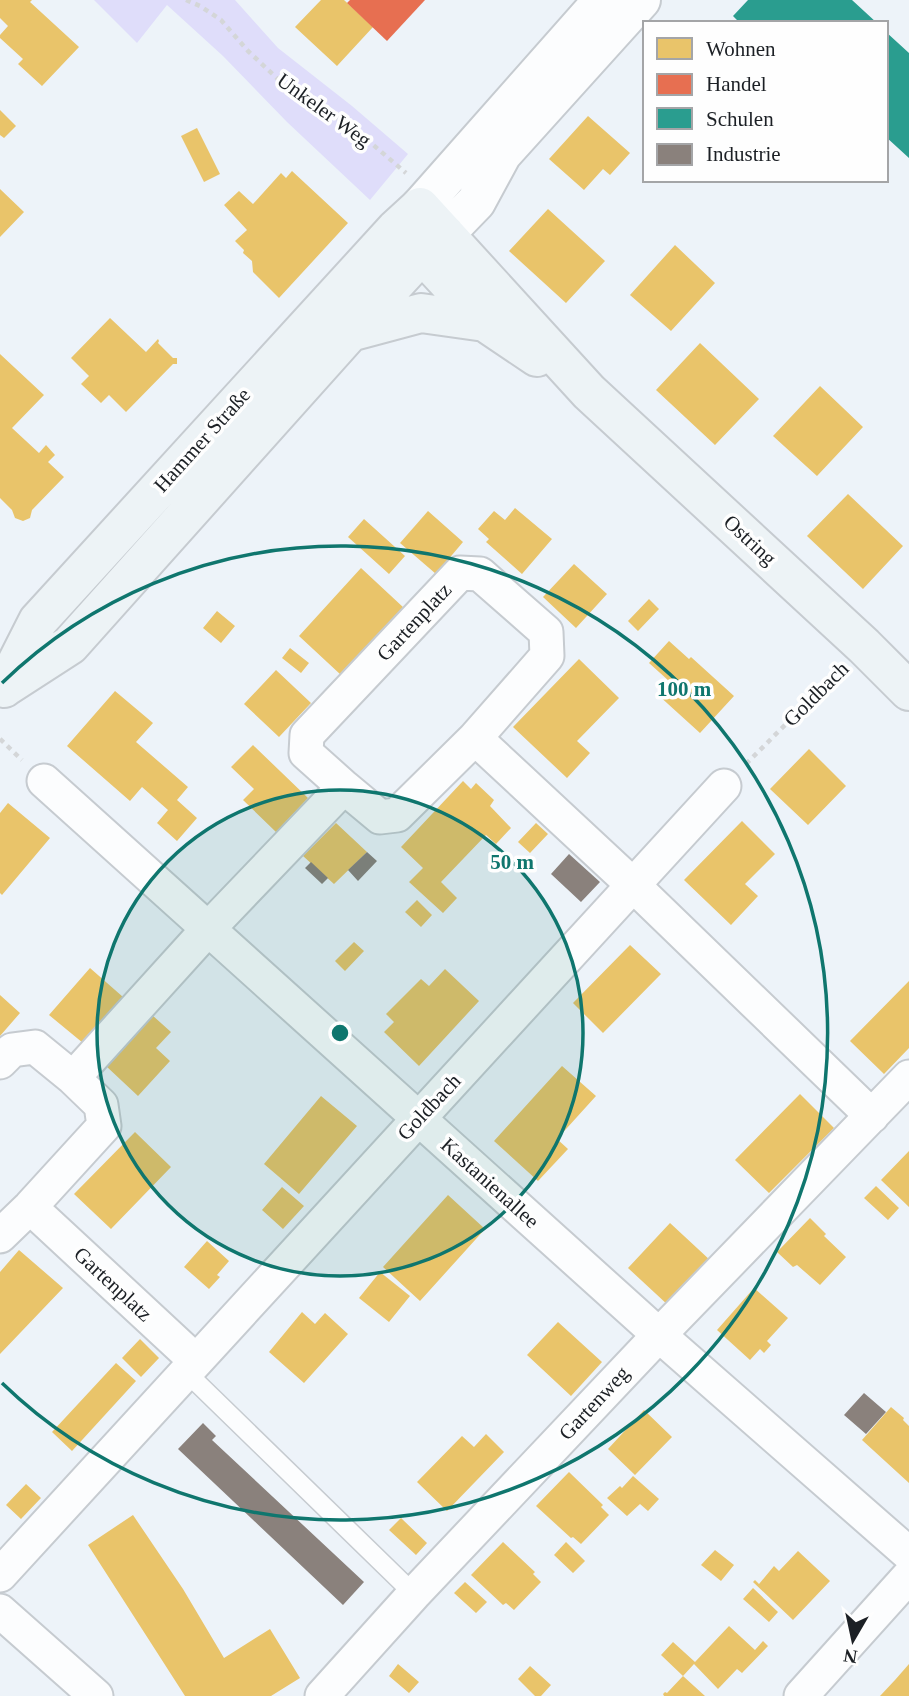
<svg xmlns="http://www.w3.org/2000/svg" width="909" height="1696" font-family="Georgia,serif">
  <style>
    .green { fill: #dfddfa }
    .homes { fill: #e9c46a }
    .shops { fill: #e76f51 }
    .schools { fill: #2a9d8f }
    .industry { fill: #8a817c }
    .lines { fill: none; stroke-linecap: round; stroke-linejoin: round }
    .service-casing { stroke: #c6cbd0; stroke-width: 21 }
    .minor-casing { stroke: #c6cbd0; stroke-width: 37 }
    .tertiary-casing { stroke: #c6cbd0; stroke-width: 42 }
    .secondary-casing { stroke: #c6cbd0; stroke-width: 42 }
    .path { stroke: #d4d6d8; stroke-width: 4.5; stroke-dasharray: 5 5; stroke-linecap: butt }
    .service { stroke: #fcfdfe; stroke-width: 18 }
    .minor { stroke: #fcfdfe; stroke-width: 33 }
    .tertiary { stroke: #fcfdfe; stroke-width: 38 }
    .secondary { stroke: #edf3f6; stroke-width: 38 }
    .ring { fill: none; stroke: #0f766e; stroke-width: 3.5 }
    .labels { text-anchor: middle; stroke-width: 7; stroke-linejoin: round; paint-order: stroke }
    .street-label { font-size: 21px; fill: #1c2025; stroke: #fefefe }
    .centre { fill: #0f766e; stroke: #fefefe; stroke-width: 3.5 }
    .ring-label { font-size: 21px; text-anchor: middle; font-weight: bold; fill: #0f766e; stroke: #fefefe; stroke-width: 7; stroke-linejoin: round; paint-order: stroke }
  </style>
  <rect width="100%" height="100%" fill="#edf3f9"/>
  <path class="green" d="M94,0H235L278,48L352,106L408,154L370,200L287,122L223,56L167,5L137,43Z"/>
  <path class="homes" d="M0,0H32L30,2L79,47L42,86L18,64L23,59L0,38V35L8,26L0,18Z
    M321,0H344L373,27L337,66L295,27Z
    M0,110L16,126L4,138L0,135Z
    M588,116L630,153L610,175L603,169L584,190L549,159Z
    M197,128L220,174L204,182L181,136Z
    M292,171L348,223L279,298L253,272L252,261L243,253L244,250L235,241L247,230L224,205L239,191L253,204L281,173L286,178Z
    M0,189L24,212L0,237Z
    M548,209L605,261L566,303L509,251Z
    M675,245L715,283L671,331L630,295Z
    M110,318L146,352L158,339L159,341L158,343L173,358H177V364H173L126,412L109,395L101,403L81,384L89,376L71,358Z
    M700,343L759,399L715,445L656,390Z
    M0,354L44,395L12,428L39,453L46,445L55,455L48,462L64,477L32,510L30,518L23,521L15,518L12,510L0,498Z
    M820,386L863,427L817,476L773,436Z
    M848,494L903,546L863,589L807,536Z
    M515,508L552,539L522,574L486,542L489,539L478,529L494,511L505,520Z
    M428,511L463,542L436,574L400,543Z
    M364,519L405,556L389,574L348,537Z
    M574,564L607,594L576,628L543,597Z
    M361,568L404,608L341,675L299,636Z
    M649,599L659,609L638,631L628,621Z
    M217,611L235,626L221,643L203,628Z
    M669,641L689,659L691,657L734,696L700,733L657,694L669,681L649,663Z
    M290,648L309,663L301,673L282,658Z
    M579,659L619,698L577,741L590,753L567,778L513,727Z
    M276,670L311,703L279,737L244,704Z
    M115,691L153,723L136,742L188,787L177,800L197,818L177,841L157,823L168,810L142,787L130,801L67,746Z
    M253,745L308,798L276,832L243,800L254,789L231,767Z
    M809,749L846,786L808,825L770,789Z
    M463,781L471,789L476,783L494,800L490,806L511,828L496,844L486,835L441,882L457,898L443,913L409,882L423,868L401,847Z
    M8,803L50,838L2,895L0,893V813Z
    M742,821L775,854L745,884L758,896L731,925L684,880Z
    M336,823L367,852L334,884L303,856Z
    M536,823L548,834L530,853L518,842Z
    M417,900L432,915L421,927L405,912Z
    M354,942L364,951L345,971L335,961Z
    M630,945L661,974L603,1033L573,1003Z
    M90,968L123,997L83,1043L49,1015Z
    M445,969L479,1001L419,1066L384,1032L394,1022L386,1014L421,979L429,986Z
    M909,981V1048L884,1074L850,1041Z
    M0,995L20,1013L0,1036Z
    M152,1015L171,1032L156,1048L170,1061L138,1096L106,1066Z
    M562,1066L596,1096L557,1139L568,1149L538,1181L494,1141Z
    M800,1094L834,1128L769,1193L735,1160Z
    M321,1096L357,1126L299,1194L264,1164Z
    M135,1132L171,1167L111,1229L74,1194Z
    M909,1151V1207L881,1180Z
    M876,1186L899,1208L888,1220L864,1198Z
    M282,1187L304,1206L283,1229L262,1210Z
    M448,1195L485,1229L420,1301L383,1267Z
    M810,1218L826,1234L824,1236L846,1257L820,1285L797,1265L793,1267L777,1252Z
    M670,1223L711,1261L669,1306L628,1268Z
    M207,1241L229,1261L217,1275L220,1277L209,1289L184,1267Z
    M19,1250L63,1288L0,1354V1272Z
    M380,1272L410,1296L389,1322L359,1298Z
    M754,1288L788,1318L767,1341L771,1345L764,1353L760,1349L750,1360L717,1330Z
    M302,1312L315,1324L325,1313L348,1334L304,1383L269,1352Z
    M558,1322L602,1362L571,1396L527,1355Z
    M140,1339L159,1358L141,1377L122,1358Z
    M116,1363L136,1381L72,1451L52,1432Z
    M891,1407L904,1418L903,1420L909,1426V1483L862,1440Z
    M644,1410L672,1437L635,1475L608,1449Z
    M486,1434L504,1452L447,1511L417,1482L462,1436L474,1447Z
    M569,1472L603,1505L601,1507L609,1515L581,1544L573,1537L571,1538L536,1506Z
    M633,1476L659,1499L648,1511L640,1504L627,1516L607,1498L620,1486L622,1488Z
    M26,1484L41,1498L21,1519L6,1505Z
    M133,1515L183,1589L224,1658L270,1629L300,1678L271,1696H185L88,1545Z
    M401,1518L427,1543L416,1555L389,1530Z
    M503,1542L535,1572L533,1574L541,1582L514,1610L506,1603L503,1605L471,1575Z
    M566,1542L585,1561L573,1573L554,1555Z
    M715,1550L734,1565L721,1581L701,1565Z
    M798,1551L830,1581L793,1620L753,1582L755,1580L759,1584L774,1566L779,1571Z
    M465,1582L487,1602L476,1613L454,1593Z
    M753,1588L778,1612L769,1622L743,1599Z
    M729,1626L755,1650L763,1641L768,1646L742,1673L737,1669L718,1689L694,1664L683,1676L661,1655L673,1642L695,1662Z
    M398,1664L419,1682L409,1693L389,1676Z
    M909,1664V1696H880L895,1680Z
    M530,1666L551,1685L541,1696H535L518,1679Z
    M683,1676L705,1696H664L663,1694L665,1692L667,1693Z"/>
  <path class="shops" d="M350,0H425L387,41L347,3Z"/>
  <path class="schools" d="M748,0H852L877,23H740L733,16Z
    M886,32L909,53V158L886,137Z"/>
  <path class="industry" d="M367,852L377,861L358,881L348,870Z
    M569,854L600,882L581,902L551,874Z
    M311,862L328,878L322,884L305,868Z
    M864,1393L886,1412L866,1434L844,1415Z
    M203,1423L216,1436L212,1440L364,1582L343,1605L178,1449Z"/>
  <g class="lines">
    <defs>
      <path id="service" d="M186,1372L414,1594"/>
      <path id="minor" d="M44,781L659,1335L909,1554
        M344,787L380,817L397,815L475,738L633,885L872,1116
        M0,1062L12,1050L35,1047L73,1078L208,929L344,787L306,753L307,735L460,573L480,574L546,632L547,656L475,738
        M30,1207L196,1361
        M0,1236L30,1207L104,1126L101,1105L73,1078
        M0,1575L724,786
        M0,1611L96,1696
        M322,1696L414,1594L659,1335L909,1077
        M801,1696L909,1576"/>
      <path id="tertiary" d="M420,207L603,0
        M445,234L476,202L502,154L641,0"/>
      <path id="secondary" d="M404,237L422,254L485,322
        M350,332L421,313L485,322L537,357
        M5,687L70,645L350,332L422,254L445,234
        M4,688L38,621L396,229L420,207L589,392L864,646L909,691"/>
    </defs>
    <use href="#service" class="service-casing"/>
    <use href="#minor" class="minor-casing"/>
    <use href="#tertiary" class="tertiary-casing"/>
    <use href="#secondary" class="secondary-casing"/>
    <path class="path" d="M186,0L200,6L221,20L248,51L297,97L350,125L406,173
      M0,739L22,760
      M746,764L839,671"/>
    <use href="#service" class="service"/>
    <use href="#minor" class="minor"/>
    <use href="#tertiary" class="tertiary"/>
    <use href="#secondary" class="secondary"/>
  </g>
  <circle cx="340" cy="1033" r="243" fill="#0f766e" fill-opacity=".12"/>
  <g class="ring">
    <circle cx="340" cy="1033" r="243"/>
    <path d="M2 683A487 487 0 1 1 2 1383"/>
  </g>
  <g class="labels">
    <g class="street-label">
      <text transform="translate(324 110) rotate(36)" y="7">Unkeler Weg</text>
      <text transform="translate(202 440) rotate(-48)" y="7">Hammer Straße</text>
      <text transform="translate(750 540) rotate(43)" y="7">Ostring</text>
      <text transform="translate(414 622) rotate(-47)" y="7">Gartenplatz</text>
      <text transform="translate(816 694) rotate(-45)" y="7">Goldbach</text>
      <text transform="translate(429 1107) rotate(-47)" y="7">Goldbach</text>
      <text transform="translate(490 1183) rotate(42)" y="7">Kastanienallee</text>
      <text transform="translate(113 1284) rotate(43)" y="7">Gartenplatz</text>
      <text transform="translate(594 1403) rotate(-47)" y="7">Gartenweg</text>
    </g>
  </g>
  <circle cx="340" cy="1033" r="10" class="centre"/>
  <g class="ring-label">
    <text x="684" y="696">100 m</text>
    <text x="512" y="869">50 m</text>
  </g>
  <rect x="643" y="21" width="245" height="161" fill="#fefefe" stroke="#a4a5a7" stroke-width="2"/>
  <rect x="657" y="38" width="35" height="21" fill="#e9c46a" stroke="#a4a5a7" stroke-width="2"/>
  <text x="706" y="56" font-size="21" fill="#1c2025">Wohnen</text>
  <rect x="657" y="74" width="35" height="21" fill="#e76f51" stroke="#a4a5a7" stroke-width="2"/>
  <text x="706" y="91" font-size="21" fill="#1c2025">Handel</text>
  <rect x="657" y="108" width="35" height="21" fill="#2a9d8f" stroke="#a4a5a7" stroke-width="2"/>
  <text x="706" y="126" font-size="21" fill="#1c2025">Schulen</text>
  <rect x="657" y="144" width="35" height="21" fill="#8a817c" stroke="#a4a5a7" stroke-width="2"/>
  <text x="706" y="161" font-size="21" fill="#1c2025">Industrie</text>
  <g transform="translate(853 1640) rotate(189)" stroke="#fefefe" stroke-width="5" paint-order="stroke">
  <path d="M0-5L12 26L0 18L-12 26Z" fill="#1c2025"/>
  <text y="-10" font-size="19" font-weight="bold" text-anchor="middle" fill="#1c2025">N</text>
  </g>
</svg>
